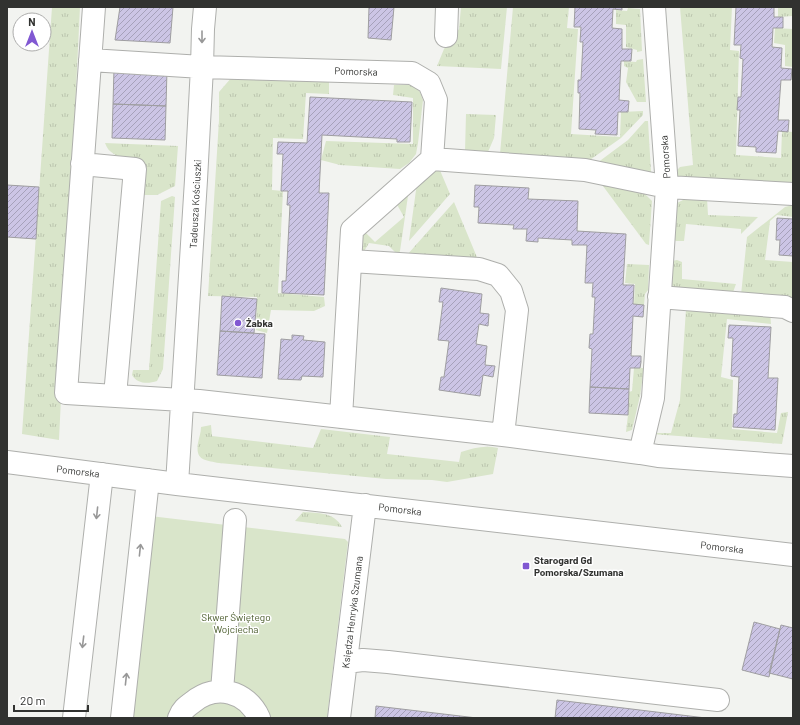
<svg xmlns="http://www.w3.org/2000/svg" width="800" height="725" font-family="Barlow,sans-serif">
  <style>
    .grass { fill: url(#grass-tufts) }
    .green { fill: #d9e5ca }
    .building { fill: url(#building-hatch); stroke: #9f9ea1 }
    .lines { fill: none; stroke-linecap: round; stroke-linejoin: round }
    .minor-casing { stroke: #aeafac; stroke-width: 24 }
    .minor { stroke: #fff; stroke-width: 22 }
    .oneway { stroke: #989898 }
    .poi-dot { fill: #8158d2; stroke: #fff; stroke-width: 1.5 }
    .labels { text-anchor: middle; stroke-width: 3; stroke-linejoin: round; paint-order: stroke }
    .street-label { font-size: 10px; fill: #313230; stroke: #fff }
    .poi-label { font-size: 10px; font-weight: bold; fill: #313230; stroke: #fff; text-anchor: start }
    .park-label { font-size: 10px; fill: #475928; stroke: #fff }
  </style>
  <defs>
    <pattern id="grass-tufts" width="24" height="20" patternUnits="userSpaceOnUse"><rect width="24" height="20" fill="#d9e5ca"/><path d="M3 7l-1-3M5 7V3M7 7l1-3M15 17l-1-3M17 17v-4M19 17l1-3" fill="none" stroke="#bbc5ae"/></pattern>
    <pattern id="building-hatch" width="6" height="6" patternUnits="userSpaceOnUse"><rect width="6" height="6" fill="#ccc5e5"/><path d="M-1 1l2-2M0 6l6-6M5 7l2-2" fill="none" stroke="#a6a1ba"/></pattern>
  </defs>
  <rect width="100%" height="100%" fill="#f2f3f0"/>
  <path class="grass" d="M52,7H80L59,440L22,434Z
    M461,7H507L501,69L437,66L444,49L459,29Z
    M513,7H569L567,28L578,29L571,134L620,137L621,112L643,111V115L621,138L587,162L500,154Z
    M680,7H732L730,50L739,51L736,155L781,158L782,131L793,132V186L680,180L675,175V172L680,167L693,165Z
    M778,7H793V16L778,17Z
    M628,8L640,9L642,51L637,52V50L626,47V25L616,24V10L627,11Z
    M775,28L793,29V67L785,66V45L774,43Z
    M643,59L646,102H637L626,82L628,68L624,66V61L636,62L637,60Z
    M232,77L329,82V94L306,93L303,139L273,138L272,190L283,191L278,293L324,297L325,306L314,311L271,310L267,333L256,330L257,297L208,296L219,120V92Z
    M394,85H411L416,87L420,92L423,100L418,143L416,154L409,163L400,169L340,165L321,160L326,141L413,144V98L393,95Z
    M466,114L496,115L494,138L488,152L465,151Z
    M645,121H648L651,172L647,174L597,163L628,140Z
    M105,143L178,146L175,186L157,195H141C134,183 128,170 120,159C114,152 109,154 105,143Z
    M439,168L450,194L409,241L417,183Z
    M597,178L644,193L652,201L649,245L646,244Z
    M409,189L400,251L398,255L389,246L369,243L363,253L360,250L363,230L375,242L404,217L395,201Z
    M172,196L175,197L163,369L157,381C148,384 137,384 132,375L133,370H149L161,201Z
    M689,197L707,198L708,215L758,217L741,234V229L686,224L684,241H676L672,238L677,203Z
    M454,202L479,262L407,255Z
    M793,205V217L777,215L770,221L765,260L793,262V301L741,295L747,237L785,207Z
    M677,260L682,262V279L736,284L732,295L670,289L672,261Z
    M627,264L649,265L648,290L645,294L644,305H634L635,284L625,283Z
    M686,309L770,311L771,324L727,319L721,377L733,380L732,429L777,433L781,413L788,412L782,444L652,434L654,433H671L680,400Z
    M634,368H644L640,396L632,430L626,432L628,415L629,392L632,391Z
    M211,425L212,436L313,448L321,429L390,437L387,454L459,462L461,452C474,448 484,445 498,448L493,474L447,482L432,480L386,479L219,463C206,460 195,461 198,443C199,437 201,433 201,427Z
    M303,512C318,513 334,512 342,527L295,521Z"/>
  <path class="green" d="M150,516L345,539L348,542L327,718H129Z"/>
  <path class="building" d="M120,7H173L170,43L115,40Z
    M369,7H394L391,40L368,38Z
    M575,7H622V10L613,9L612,28L622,29V49H632L631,61H621L619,100L629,101L628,112H618L617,135L595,134L596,130L579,129L580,93H578V80H581L583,42H580L581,27H574Z
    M733,7H774V17H783V28H773L772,47L782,48L781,68L792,69L791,80H781L778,120H789L788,132L778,131L776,153L756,152V147L738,146L740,110H737L738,97H741L743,59L740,58L741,45H734L736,7Z
    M114,69L167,70L166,106L113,104Z
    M310,97L412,102L410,142H397V139L322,135L319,193H329L324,295L282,293V281H286L290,205H287L288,191H281L283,154H277L278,142L307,143Z
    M113,104L166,106L165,140L112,138Z
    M7,185L39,187L36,239L7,237Z
    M475,185L529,188L528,199L578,201L577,231L626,234L623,285H634L633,304L644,305L643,317L633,316L631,356H641V362L640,368H630L629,389L590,387L592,349L589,348L590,334H593L595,297H592L593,283H585L587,245H572V240L538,238V242L526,241L527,229H513L514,225L478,223L479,207H474Z
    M777,218L793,219V256L779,255L780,240H776Z
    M441,288L482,294L480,313L489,314L488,326L479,324L476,344L487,346L485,365L495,366L493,377L483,375L480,396L439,390L441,377H444L449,341L438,340L443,302H439Z
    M222,296L257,299L254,333L220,331Z
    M729,325L771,327L768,378H778L775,430L733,427L734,414H737L739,377L731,376L733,338H728Z
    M220,331L265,334L262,378L217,375Z
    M292,335L304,336L303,340L325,342L323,377L302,376L301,380L278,379L281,339L292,340Z
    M590,387L629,389L628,415L589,413Z
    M754,622L780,629L769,677L742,670Z
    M781,625L793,628V679L769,673Z
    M557,700L706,718H555Z
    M376,706L477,718H375Z"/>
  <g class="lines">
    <defs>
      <path id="minor" d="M94,7L66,393L199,401L503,435L640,453L658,456L793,466
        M446,36L447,7
        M90,60L202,67L412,73L429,83L436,100L432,159L352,230L341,417
        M432,159L585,170L667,187L654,7
        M82,164L135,169L115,396
        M351,261L479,269L498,275L511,291L517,310L503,435
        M659,297L785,307L793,311
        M640,453L653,398L667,187L793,194
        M7,462L177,484L793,555
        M177,484L196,180L202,67L203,29L205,7
        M346,662L363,660L388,662L718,700
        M222,691L235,520
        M74,718L102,474
        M122,718L148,480
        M179,718C182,710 186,707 193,702C216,683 247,691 259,718
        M339,718L365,505"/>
    </defs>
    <use href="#minor" class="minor-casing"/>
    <use href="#minor" class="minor"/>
  </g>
  <defs><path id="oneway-shaft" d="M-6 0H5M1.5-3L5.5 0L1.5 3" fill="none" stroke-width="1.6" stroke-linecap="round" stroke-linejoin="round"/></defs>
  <g class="oneway">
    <use href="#oneway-shaft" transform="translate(202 37) rotate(90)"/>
    <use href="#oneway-shaft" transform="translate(97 513) rotate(96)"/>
    <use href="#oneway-shaft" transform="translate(140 550) rotate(-84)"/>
    <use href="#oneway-shaft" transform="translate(83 642) rotate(97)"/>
    <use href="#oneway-shaft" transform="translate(126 679) rotate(-84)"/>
  </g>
  <g class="poi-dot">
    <circle cx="238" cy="323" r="4"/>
    <rect x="522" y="562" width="8" height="8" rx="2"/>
  </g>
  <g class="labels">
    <g class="street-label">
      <text transform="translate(356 71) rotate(2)" y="4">Pomorska</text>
      <text transform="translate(665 157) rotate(-94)" y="4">Pomorska</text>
      <text transform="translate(195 204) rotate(-87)" y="4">Tadeusza Kościuszki</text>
      <text transform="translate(78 471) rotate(7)" y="4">Pomorska</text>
      <text transform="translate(400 509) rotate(7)" y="4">Pomorska</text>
      <text transform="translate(722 547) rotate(7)" y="4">Pomorska</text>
      <text transform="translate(352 612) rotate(-83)" y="4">Księdza Henryka Szumana</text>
    </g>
    <g class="poi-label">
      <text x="246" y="327">Żabka</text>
      <text x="534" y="564">Starogard Gd<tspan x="534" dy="12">Pomorska/Szumana</tspan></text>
    </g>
    <g class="park-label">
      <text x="236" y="621">Skwer Świętego<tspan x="236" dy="12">Wojciecha</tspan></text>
    </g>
  </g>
  <rect width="800" height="725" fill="none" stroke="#313230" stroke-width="16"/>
  <g transform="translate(32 32)"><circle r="19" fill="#ffffff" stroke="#adadac"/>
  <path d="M0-3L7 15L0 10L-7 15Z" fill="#8158d2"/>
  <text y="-6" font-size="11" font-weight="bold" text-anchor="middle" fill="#313230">N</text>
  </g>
  <path d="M14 705v6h74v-6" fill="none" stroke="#313230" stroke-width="2"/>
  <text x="20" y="705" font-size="12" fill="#313230" stroke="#ffffff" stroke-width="3" paint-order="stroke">20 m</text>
</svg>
